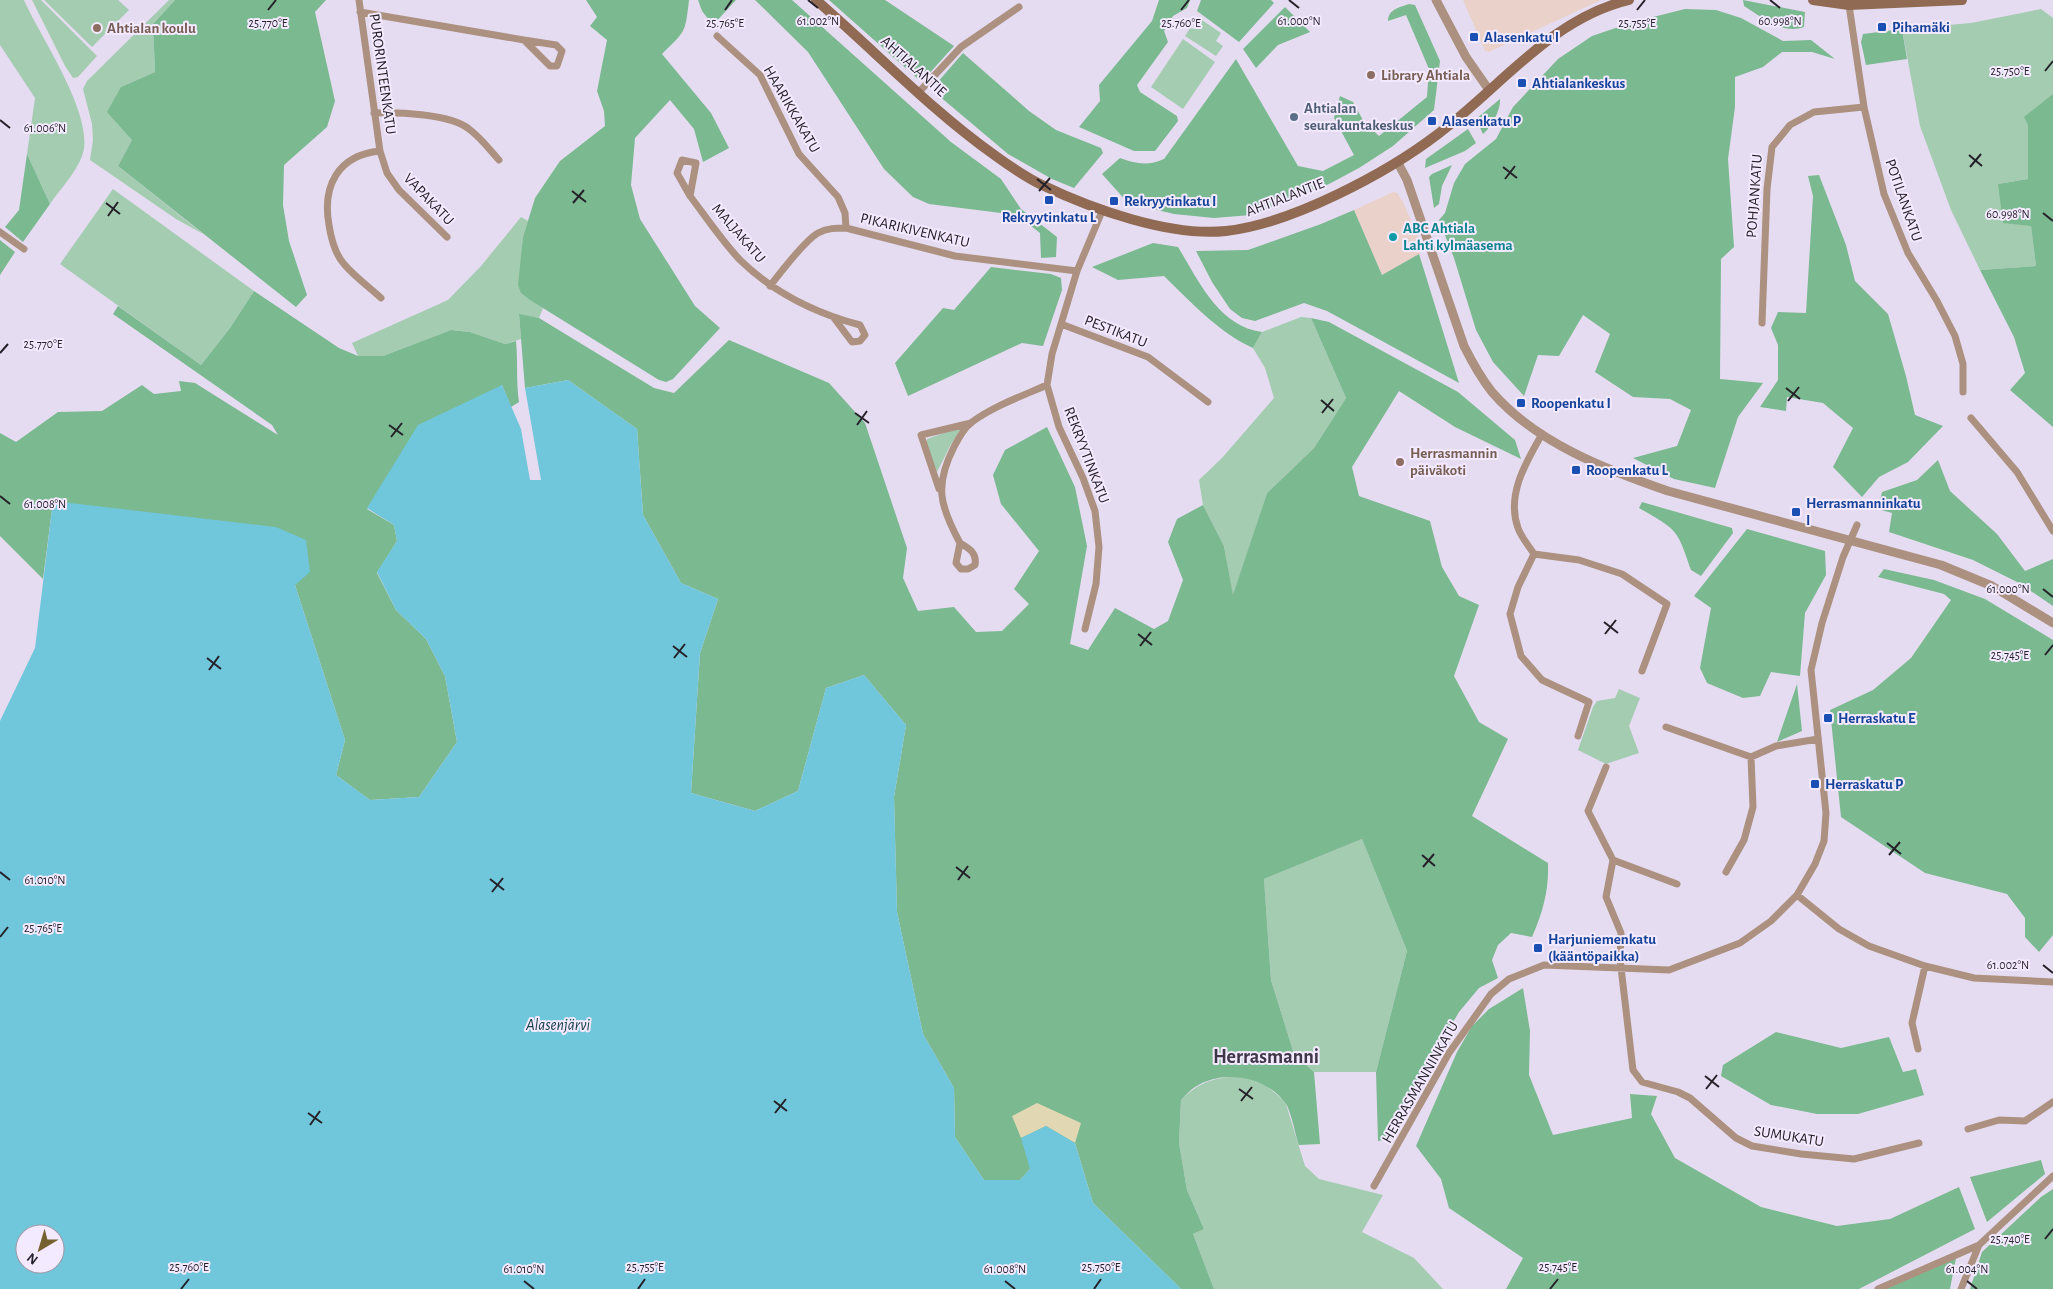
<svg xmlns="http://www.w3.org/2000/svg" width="2053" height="1289" font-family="'Alegreya Sans',sans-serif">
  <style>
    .commercial { fill: #ead1ca }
    .green { fill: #a4ccb1 }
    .forest { fill: #7bb990 }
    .sand { fill: #e1d8b3 }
    .water { fill: #70c6da; fill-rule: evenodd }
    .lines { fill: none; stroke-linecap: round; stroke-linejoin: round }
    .minor { stroke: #ac9181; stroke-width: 7 }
    .tertiary { stroke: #ac9181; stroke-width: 9 }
    .secondary { stroke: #906a53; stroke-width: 10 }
    .ticks { fill: none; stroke: #252129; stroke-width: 2 }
    .transit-dot { fill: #1a4fb4; stroke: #f3eaff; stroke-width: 2 }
    .education-dot { fill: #8d6e63; stroke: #f3eaff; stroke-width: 2 }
    .service-dot { fill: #5c6f8a; stroke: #f3eaff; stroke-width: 2 }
    .culture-dot { fill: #0f9aa8; stroke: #f3eaff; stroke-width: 2 }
    .labels { text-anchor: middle; stroke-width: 4; stroke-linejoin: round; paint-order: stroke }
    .transit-label { font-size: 15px; font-weight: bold; fill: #164399; stroke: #f3eaff; text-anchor: start }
    .education-label { font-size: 15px; font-weight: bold; fill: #785e54; stroke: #f3eaff; text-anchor: start }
    .street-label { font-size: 15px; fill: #252129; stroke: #f3eaff }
    .service-label { font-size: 15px; font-weight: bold; fill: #4e5e75; stroke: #f3eaff; text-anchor: start }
    .culture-label { font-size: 15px; font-weight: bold; fill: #0d838f; stroke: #f3eaff; text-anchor: start }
    .water-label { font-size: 16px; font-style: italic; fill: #184049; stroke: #f3eaff }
    .district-label { font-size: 20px; font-weight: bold; fill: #3f3748; stroke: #f3eaff }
    .ticks-label { font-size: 12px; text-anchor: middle; fill: #252129; stroke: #f3eaff; stroke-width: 4; stroke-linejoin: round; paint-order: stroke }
  </style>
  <rect width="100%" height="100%" fill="#e6dcf2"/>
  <path class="commercial" d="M1463,0H1601L1489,52L1485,51Z
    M1393,192L1397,193L1403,202L1423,248L1419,254L1382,275L1354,210Z"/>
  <path class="green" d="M0,0H24C40,37 97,118 82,156C76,173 60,189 50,204L27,154L35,98L0,45Z
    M32,0H41L97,56L78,77L73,78L65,66Z
    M44,0H118L129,10L92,47Z
    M169,0H175L153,24L155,72L121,87L132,140L118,166L203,234L176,219L90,160L93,140L92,124L83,89L87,81Z
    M2041,9L2053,18V94L2028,125V179L1998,184L2031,225L2036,266L1980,270L1951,210L1920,126L1902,29L1971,23Z
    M1202,20L1221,33L1216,41L1223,46L1216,56L1185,36L1190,28L1196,29Z
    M1183,39L1215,62L1183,109L1151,87Z
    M113,189L254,291L230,328L201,365L60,264Z
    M521,217L528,221L523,237L521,293L543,308L539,318L519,315L521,339L505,344L470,332L451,330L383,356H358L352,343L448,300L481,266Z
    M1301,317L1311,318L1346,398L1314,448L1267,493L1233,597L1224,546L1203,505L1199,480L1222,458L1274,398L1265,368L1253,348L1262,332Z
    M955,429L960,430L950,446L937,472L927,447V439Z
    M1619,689L1640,698L1629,726L1639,753L1606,764L1578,750L1593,707L1597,701L1615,698Z
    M1362,839L1407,951L1376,1072H1314L1294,1054L1271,980L1264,879Z
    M1242,1076L1265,1085L1285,1101L1305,1166L1319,1179L1383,1195L1362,1232L1414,1258L1443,1289H1214L1193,1234L1204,1229L1187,1190L1179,1143L1181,1100C1202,1080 1214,1078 1242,1076Z"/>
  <path class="forest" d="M175,0H326L315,12L335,101L327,127L284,165L283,205L289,241L307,295L296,307L118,166L132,140L107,112L121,87L155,72L153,24Z
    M586,0H689C685,34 686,30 662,54L711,113L729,148L703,162L694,129L670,100L635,138L631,185L640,219L695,306L720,328L673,379L666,382L659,380L530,300L521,293L518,285L523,237L535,198L560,161L605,126L604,111L597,91L607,40L590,26L597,17Z
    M698,0H736L713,25L702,11Z
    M755,0H792L951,142L1001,179L1021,209L1057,237L1056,257L1041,258L1040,233L1017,215L929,204L913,197L884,169L808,52Z
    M829,0H885L954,46L927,76L918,79Z
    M1159,0H1190L1187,8L1173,16L1164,31L1168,42L1137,85L1140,92L1177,116L1178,121L1155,151H1134L1079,127L1100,101L1099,85L1152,21Z
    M1201,0H1271L1274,3L1239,42L1197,11Z
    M1743,0L1805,12L1804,27C1782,35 1762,17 1744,6Z
    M1409,4L1415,5L1440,61L1434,110L1393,146L1359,168L1329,184L1251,215L1214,218L1174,214L1128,203L1102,174L1120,158C1136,164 1148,166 1164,159L1236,59L1298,166L1323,171L1354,155L1334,118L1340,96L1353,102L1364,122L1379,136L1427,97L1429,69L1406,15L1388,21C1388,9 1401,7 1409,4Z
    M1285,7L1310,32L1278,45L1256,68L1243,49Z
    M1685,9L1716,10L1741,18L1783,41L1811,40L1835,59L1812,52H1782L1763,67L1735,77V107L1728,159L1734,247L1721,259L1720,379L1763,383L1738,417L1715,488L1674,479L1633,458L1677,446L1691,410L1670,399L1633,397L1595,372L1610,334L1583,315L1559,356L1538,355L1524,396L1493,362L1476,330L1454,258L1439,220L1445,213L1454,183L1465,164L1496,139L1513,107L1558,59L1592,36L1633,22Z
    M1902,29L1907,59L1866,65L1861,42L1863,34Z
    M963,53L1029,111L1056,130L1101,148L1103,153L1074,188L1052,179L1008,154L938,95L936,84Z
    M2053,94V427L2010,390L2025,373L2014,337L1980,270L2036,266L2031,226L2003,223L1998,184L2028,179V125L2024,117Z
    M1500,99C1501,110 1491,128 1483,134L1476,119Z
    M1468,129L1476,143L1465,151L1425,168L1426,159Z
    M27,154L50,204L23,242L5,227L19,210Z
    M1452,165L1442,186L1439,204L1434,208L1429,177L1432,174Z
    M1819,175L1846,245L1855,281L1888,314L1906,376L1915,415L1943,426L1908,462L1879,477L1862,497L1833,467L1853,428L1823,403L1787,397L1786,411L1760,407L1778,380V345L1771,328L1778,312L1806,313L1813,196L1808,176Z
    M1354,210L1382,275L1419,254L1459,383L1327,311L1304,303L1255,321L1242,318L1230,309L1212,282L1196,251L1248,250L1321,224Z
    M0,240L15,252L0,275Z
    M1153,243L1178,247C1199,281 1218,326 1262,332L1253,348C1218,332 1191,302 1164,276L1118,280L1092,267Z
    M991,267L1051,274L1061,278L1062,290L1043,346L1022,343L908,396L895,363L943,308L954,310Z
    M254,291L339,348L358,356H383L451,330L470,332L505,344L516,341C518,362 516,382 519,402L511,407L502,385L367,509L394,525L397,541L377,573L396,610L426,639L445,676L457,742L419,797L370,800L336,775L345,740L295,585L53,502L43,579L0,536V433L16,442L58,412L102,411L142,385L154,394L181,391L179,381L195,383L278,435L272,425L113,314L118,306L201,365L230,328Z
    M519,314L539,318L654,388L674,393L729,340L829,383L865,423L907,548L903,578L918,611L954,607L976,632L1002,631L1029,604L1014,589L1039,551L1001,504L993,475L1005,450L1047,427L1075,487L1087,546L1070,644L1088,650L1115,608L1154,629L1168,621L1183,580L1168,542L1177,519L1203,505L1224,546L1233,595L1267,493L1314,448L1346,398L1311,318L1329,322L1458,392L1515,440L1521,459L1455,427L1399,391L1352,467L1359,496L1430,521L1442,567L1459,596L1479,605L1454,676L1479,722L1508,739L1472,816L1548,863C1549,890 1543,912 1532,937L1511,933L1498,945L1492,960L1498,978L1479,988L1459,1012L1397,1118L1392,1138L1378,1141L1376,1072L1407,951L1362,839L1264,879L1271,980L1294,1054L1314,1072L1320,1144L1299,1145C1295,1134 1291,1109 1284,1101C1264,1076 1222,1069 1195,1087C1190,1090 1185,1096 1181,1100L1179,1143L1187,1190L1204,1229L1193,1234L1214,1289H1181L1093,1203L1075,1143L1030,1169L1020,1180H984L955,1137L954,1088L923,1034L897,912L894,797L906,725L864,675L826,688L798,791L755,811L691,793L700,653L718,599L681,583L643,515L637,429L568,380L525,388Z
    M1938,460L1950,491L1997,534L2025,571L2053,559V606L2019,583L1973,560L1889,532L1892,513L1878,509L1882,492L1917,480Z
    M1642,502L1732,528L1733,533L1701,576L1691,570C1677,528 1677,530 1639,508Z
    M1747,529L1825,551L1826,575L1805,613L1800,676L1771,672L1760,696L1743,698L1707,683L1700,668L1711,608L1694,596Z
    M1884,569L1934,580L1985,599L2053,640V935L2039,952L2025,937V918L2007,894L1925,873L1841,817L1830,710L1873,690L1911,658L1951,600L1944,594L1878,577Z
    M1797,684L1802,731L1777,742Z
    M1523,988L1530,1031L1529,1075L1553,1135L1632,1118L1630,1094L1657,1096L1651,1114L1675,1158L1761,1207L1837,1226L1890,1219L1959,1187L1975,1229L1859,1289H1506L1523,1258L1449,1208L1441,1179L1416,1146L1457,1052L1472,1026L1489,1009Z
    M1776,1032L1841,1048L1889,1037L1903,1072L1916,1069L1924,1095L1858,1114H1817L1771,1105L1721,1076L1723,1065Z
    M2041,1160L2045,1174L1987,1222L1970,1177Z
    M2053,1189V1289H1970L1982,1252L2041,1197Z
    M1956,1258L1950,1289H1885Z"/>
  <path class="sand" d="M1037,1103L1081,1123L1075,1143L1046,1126L1021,1138L1012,1116Z"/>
  <path class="water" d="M568,380L637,429L643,515L681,583L718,599L700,653L691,793L755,811L798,791L826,688L864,675L906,725L894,797L897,912L923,1034L954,1088L955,1137L984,1180H1020L1030,1169L1021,1138L1046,1126L1075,1143L1093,1203L1181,1289H0V721L35,648L53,501L276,527L306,540L310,572L295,585L345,740L336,775L370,800L419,797L457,742L445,676L426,639L396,610L377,572L397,541L394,525L367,508L418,425L502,385L521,429L530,480H541L525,388ZM25,1234H55V1264H25Z"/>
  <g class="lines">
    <path class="minor" d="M359,0L380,151L387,173L399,190L447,237
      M1849,5L1864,107L1884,194L1908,253L1937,301L1955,336L1963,364V392
      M360,12L524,40L550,66H557L562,51L556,45L524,40
      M717,36L760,75L799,154L838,197L845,213L846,228
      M919,92L961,47L1019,7
      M374,113C398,112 451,114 469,129C480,137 490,150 499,160
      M380,151C338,155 322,186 329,225C331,238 335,254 344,264C354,276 369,287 381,298
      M690,196L677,173L682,160L696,163L690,196C706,217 722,241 740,260C773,292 815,313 860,325L865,335L860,341L852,342L834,318
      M0,232L24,249
      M770,286C781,272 804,241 818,233C827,228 836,228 846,228L955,256L1077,271
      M1762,323L1767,189L1772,147L1790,125L1814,112L1864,107
      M1061,324L1148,357L1208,402
      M1971,418L2017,472L2053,531
      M939,489L921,435L971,423
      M960,543C970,549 977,553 975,565L968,569H961L956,563L960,543C940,506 934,486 954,447C958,439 964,428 972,422C994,406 1022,396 1047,385
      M1534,554L1518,587L1510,614L1521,656L1542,680L1589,702L1578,736
      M1534,554L1579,560L1622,574L1667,604L1642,671
      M1534,554C1529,546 1521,537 1518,528C1506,495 1526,462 1542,434
      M1085,629L1096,584L1099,547L1095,511L1083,478L1059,427L1047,385L1052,354L1077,271L1103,209
      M1666,727L1751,757
      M1751,757L1776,746L1818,739
      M1606,767L1588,811L1613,860
      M1613,860L1606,897L1621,933L1620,959L1633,1070L1642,1082L1678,1092L1690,1098L1736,1138L1752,1146L1801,1154L1854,1159L1919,1143
      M1613,860L1677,884
      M1726,872L1744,840L1753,807L1751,757
      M1797,895L1839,929L1869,946L1925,966L1974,978L2053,982
      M1918,1049L1912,1023L1925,966
      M1968,1129L1999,1120L2025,1121L2053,1102
      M1374,1186L1449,1053L1491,994L1509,979L1544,965L1669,970L1740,943L1771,921L1797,895L1815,864L1824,841L1826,813L1811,670L1822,623L1843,557L1857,525
      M1878,1289L1979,1245L2053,1176
      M1961,1289L1979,1245"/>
    <path class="tertiary" d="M1436,0L1466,57L1489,90
      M1398,163L1407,180L1464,346C1472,362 1481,378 1492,392C1536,443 1607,470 1668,491L1941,565L1992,586L2053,623"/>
    <path class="secondary" d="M816,0C875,51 930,109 993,154C1008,165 1025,177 1042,185C1092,209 1170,237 1226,231C1291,224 1387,173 1438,134C1500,88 1550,19 1629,0
      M1813,0L1849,5L1962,0"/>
  </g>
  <path class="ticks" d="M808,0L818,8M1289,0L1299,8M1770,0L1780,8M268,10L276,0M725,10L732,0M1181,10L1189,0M1637,10L1645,0M2045,71L2053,61M0,120L10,128M1969,155L1982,166M1503,167L1517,178M1970,167L1981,154M1037,179L1051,190M1505,179L1515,166M572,191L586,202M1039,191L1050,178M106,203L120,214M573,203L584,190M2043,213L2053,221M108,216L118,202M0,353L8,344M1786,388L1800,399M1321,400L1334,411M1788,401L1799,387M855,413L869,423M1322,413L1333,399M389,425L403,435M857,425L867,411M391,437L402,423M0,496L10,504M2043,589L2053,597M1604,622L1618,633M1138,634L1152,645M1605,634L1616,620M673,646L687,657M1140,646L1151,632M2045,655L2053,645M207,658L221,669M674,658L685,644M209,670L219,656M1887,843L1901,854M1422,855L1435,866M1889,855L1900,842M956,867L970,878M1423,867L1434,854M0,872L10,880M490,879L504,890M958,880L968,866M492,892L503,878M0,937L8,927M2043,965L2053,973M1705,1076L1719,1087M1239,1089L1253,1099M1706,1089L1717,1075M774,1101L787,1111M1241,1101L1252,1087M308,1113L322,1123M775,1113L786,1099M310,1125L320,1111M2045,1239L2053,1229M524,1281L534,1289M1005,1281L1015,1289M1967,1281L1977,1289M181,1289L189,1279M638,1289L645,1279M1094,1289L1101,1279M1550,1289L1558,1279"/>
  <g class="transit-dot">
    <rect x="1877" y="22" width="10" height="10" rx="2.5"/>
    <rect x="1469" y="32" width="10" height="10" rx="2.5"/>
    <rect x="1517" y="78" width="10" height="10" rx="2.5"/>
    <rect x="1427" y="116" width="10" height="10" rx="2.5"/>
    <rect x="1044" y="195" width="10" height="10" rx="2.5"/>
    <rect x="1109" y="196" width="10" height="10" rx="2.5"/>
    <rect x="1516" y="398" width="10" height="10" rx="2.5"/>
    <rect x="1571" y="465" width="10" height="10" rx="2.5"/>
    <rect x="1791" y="507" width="10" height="10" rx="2.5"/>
    <rect x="1823" y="713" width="10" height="10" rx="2.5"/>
    <rect x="1810" y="779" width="10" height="10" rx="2.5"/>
    <rect x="1533" y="943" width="10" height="10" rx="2.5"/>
  </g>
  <g class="education-dot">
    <circle cx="97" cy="28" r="5"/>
    <circle cx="1371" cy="75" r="5"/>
    <circle cx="1400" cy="462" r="5"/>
  </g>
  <circle class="service-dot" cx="1294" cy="117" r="5"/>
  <circle class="culture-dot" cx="1393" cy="237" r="5"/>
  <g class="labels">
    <g class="transit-label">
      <text x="1892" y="32">Pihamäki</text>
      <text x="1484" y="42">Alasenkatu I</text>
      <text x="1532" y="88">Ahtialankeskus</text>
      <text x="1442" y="126">Alasenkatu P</text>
      <text x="1124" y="206">Rekryytinkatu I</text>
      <text x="1049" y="222" text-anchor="middle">Rekryytinkatu L</text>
      <text x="1531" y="408">Roopenkatu I</text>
      <text x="1586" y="475">Roopenkatu L</text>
      <text x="1806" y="508">Herrasmanninkatu<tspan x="1806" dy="17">I</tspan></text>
      <text x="1838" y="723">Herraskatu E</text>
      <text x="1825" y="789">Herraskatu P</text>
      <text x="1548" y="944">Harjuniemenkatu<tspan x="1548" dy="17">(kääntöpaikka)</tspan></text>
    </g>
    <g class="education-label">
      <text x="107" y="33">Ahtialan koulu</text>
      <text x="1381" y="80">Library Ahtiala</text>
      <text x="1410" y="458">Herrasmannin<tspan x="1410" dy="17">päiväkoti</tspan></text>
    </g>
    <g class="street-label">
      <text transform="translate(914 66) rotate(42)" y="5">AHTIALANTIE</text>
      <text transform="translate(383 74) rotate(82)" y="5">PURORINTEENKATU</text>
      <text transform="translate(792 109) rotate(60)" y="5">HAARIKKAKATU</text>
      <text transform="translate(1754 196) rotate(-86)" y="5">POHJANKATU</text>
      <text transform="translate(1285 197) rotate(-21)" y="5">AHTIALANTIE</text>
      <text transform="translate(429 199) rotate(46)" y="5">VAPAKATU</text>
      <text transform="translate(1904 200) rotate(71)" y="5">POTILANKATU</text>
      <text transform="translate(915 230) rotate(13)" y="5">PIKARIKIVENKATU</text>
      <text transform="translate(739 233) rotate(49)" y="5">MALJAKATU</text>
      <text transform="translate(1116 331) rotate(21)" y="5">PESTIKATU</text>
      <text transform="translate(1087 455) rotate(69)" y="5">REKRYYTINKATU</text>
      <text transform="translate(1420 1082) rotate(-60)" y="5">HERRASMANNINKATU</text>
      <text transform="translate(1789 1136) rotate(9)" y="5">SUMUKATU</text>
    </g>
    <g class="service-label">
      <text x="1304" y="113">Ahtialan<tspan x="1304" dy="17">seurakuntakeskus</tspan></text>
    </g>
    <g class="culture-label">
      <text x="1403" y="233">ABC Ahtiala<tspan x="1403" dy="17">Lahti kylmäasema</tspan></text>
    </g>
    <g class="water-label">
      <text x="558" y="1030">Alasenjärvi</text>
    </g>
    <g class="district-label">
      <text x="1266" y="1063">Herrasmanni</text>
    </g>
  </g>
  <g class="ticks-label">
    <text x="818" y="25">61.002°N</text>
    <text x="1299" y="25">61.000°N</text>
    <text x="1780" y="25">60.998°N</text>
    <text x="268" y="27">25.770°E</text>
    <text x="725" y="27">25.765°E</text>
    <text x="1181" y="27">25.760°E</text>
    <text x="1637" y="27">25.755°E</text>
    <text x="2010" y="75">25.750°E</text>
    <text x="45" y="132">61.006°N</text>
    <text x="2008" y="218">60.998°N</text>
    <text x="43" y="348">25.770°E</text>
    <text x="45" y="508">61.008°N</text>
    <text x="2008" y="593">61.000°N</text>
    <text x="2010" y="659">25.745°E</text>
    <text x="45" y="884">61.010°N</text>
    <text x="43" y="932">25.765°E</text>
    <text x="2008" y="969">61.002°N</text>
    <text x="2010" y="1243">25.740°E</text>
    <text x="189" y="1271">25.760°E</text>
    <text x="645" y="1271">25.755°E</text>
    <text x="1101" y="1271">25.750°E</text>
    <text x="1558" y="1271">25.745°E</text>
    <text x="524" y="1273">61.010°N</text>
    <text x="1005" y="1273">61.008°N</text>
    <text x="1967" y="1273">61.004°N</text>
  </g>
  <g transform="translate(40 1249) rotate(218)"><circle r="24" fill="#f3eaff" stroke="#a19aa9"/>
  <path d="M0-4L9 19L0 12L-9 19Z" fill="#75602f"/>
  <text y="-8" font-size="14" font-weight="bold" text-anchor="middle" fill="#252129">N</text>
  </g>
</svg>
